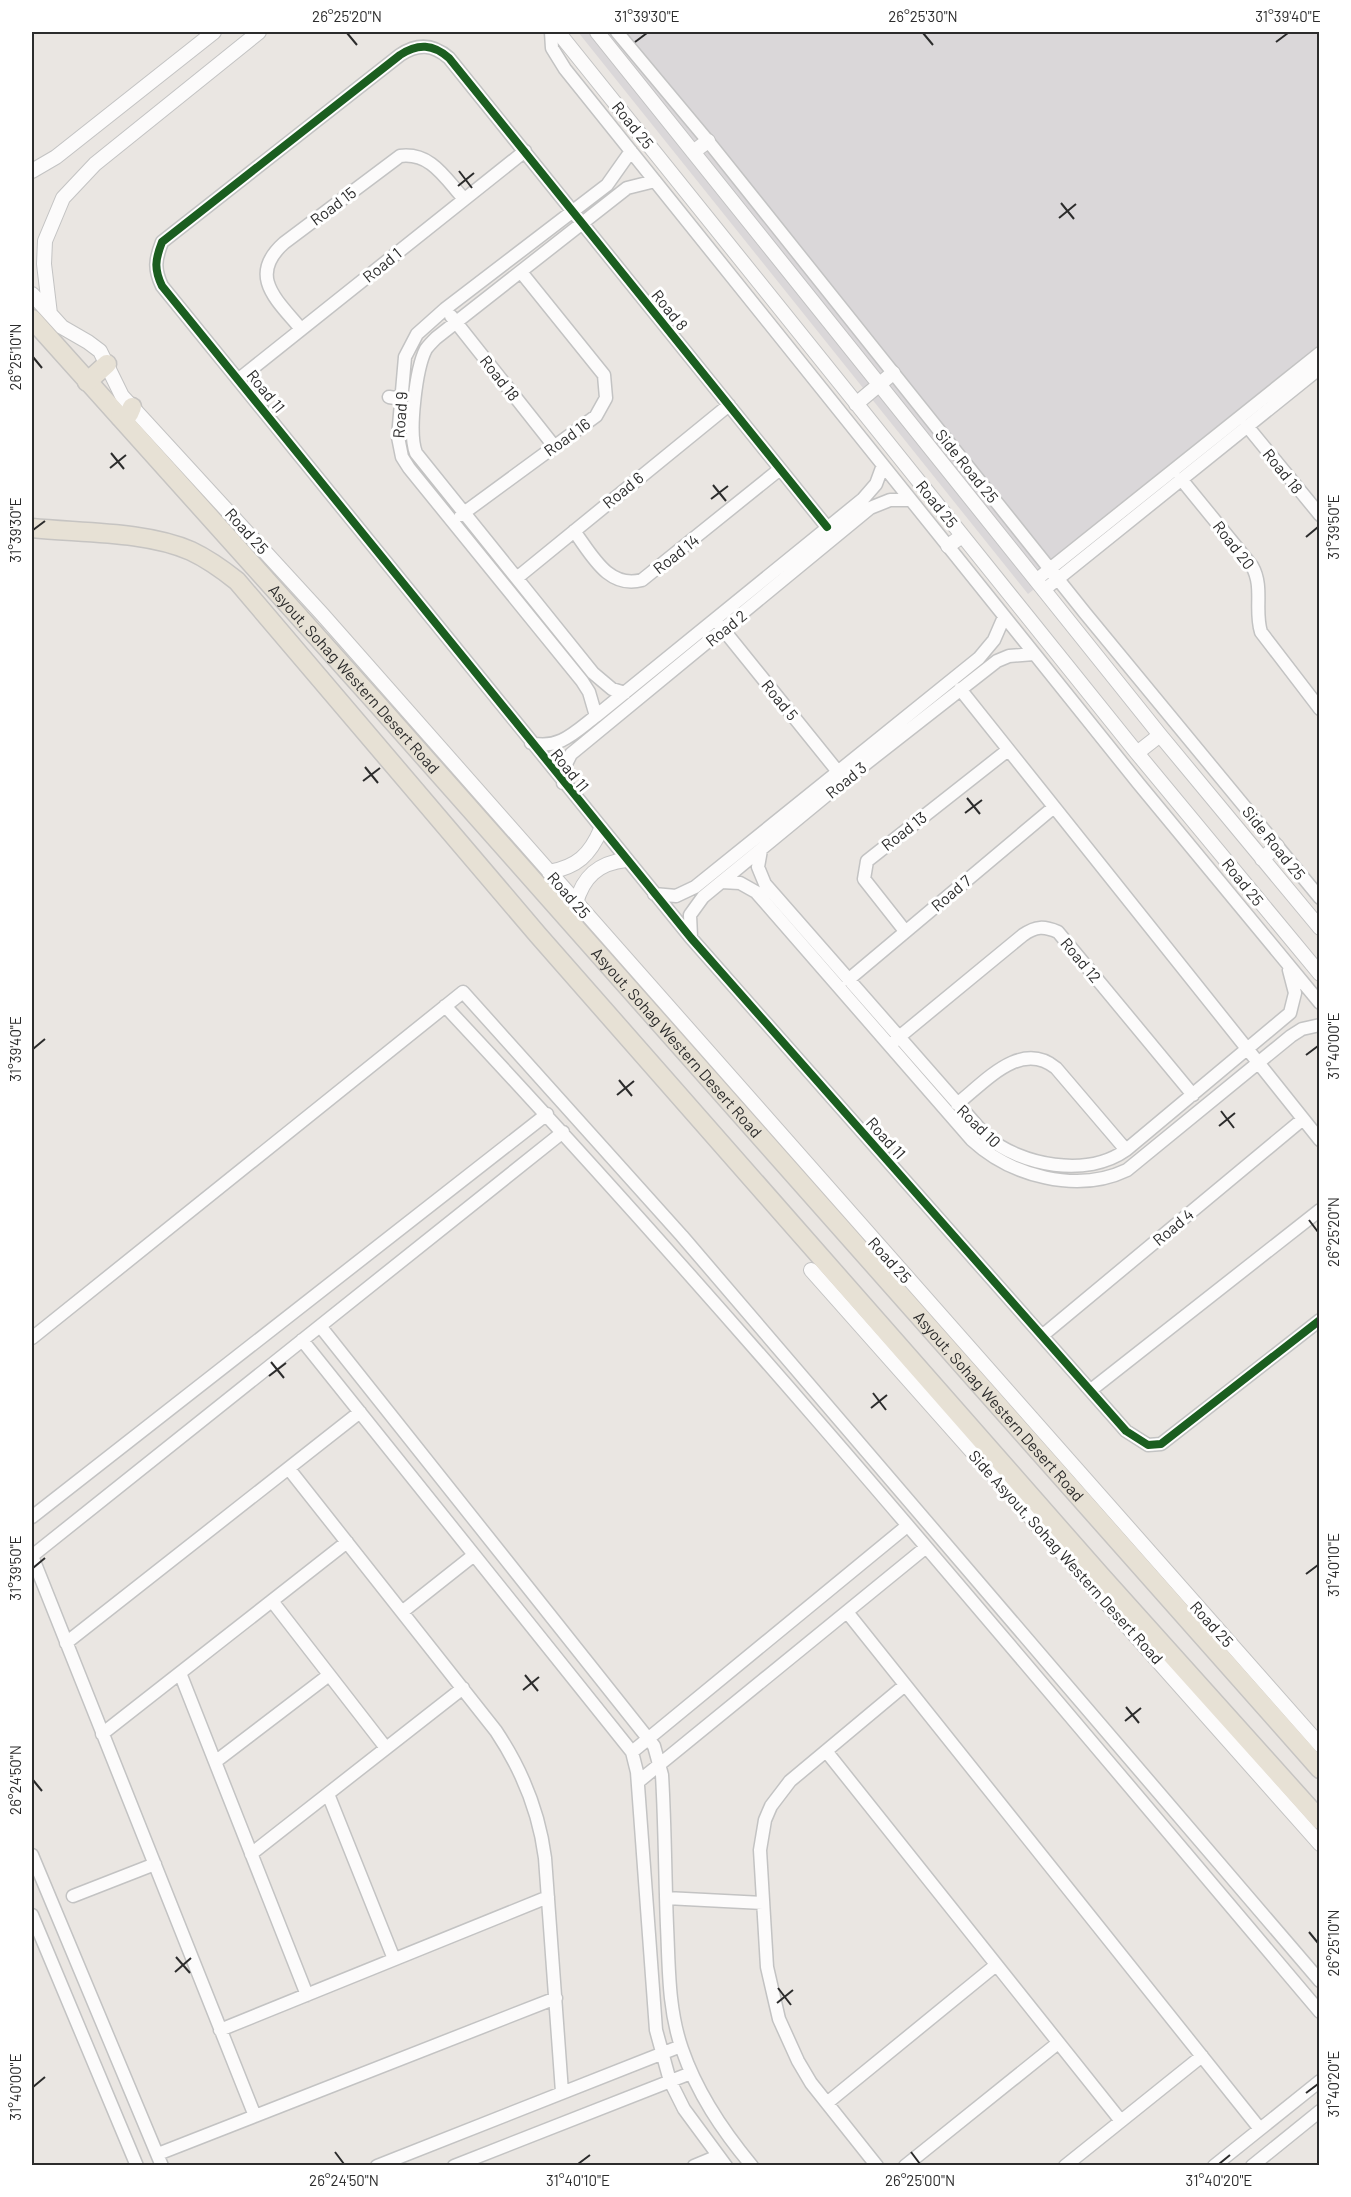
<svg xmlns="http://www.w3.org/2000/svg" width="1351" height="2197" font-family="Barlow,sans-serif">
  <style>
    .industrial { fill: #dad7d9 }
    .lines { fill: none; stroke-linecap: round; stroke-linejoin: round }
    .minor-casing { stroke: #c3c3c3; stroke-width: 15 }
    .tertiary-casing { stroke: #c3c3c3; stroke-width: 16 }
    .primary-casing { stroke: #c6c4c2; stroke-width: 21 }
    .minor { stroke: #fcfbfb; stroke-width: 12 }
    .tertiary { stroke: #fcfbfb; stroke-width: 14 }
    .primary { stroke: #e7e1d5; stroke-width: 18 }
    .cycleway-casing { stroke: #fff; stroke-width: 11 }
    .cycleway { stroke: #1b5e20; stroke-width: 8 }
    .ticks { fill: none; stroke: #2c2c2c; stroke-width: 2 }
    .labels { text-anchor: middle; stroke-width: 6; stroke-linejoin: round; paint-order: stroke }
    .street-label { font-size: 16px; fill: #2c2c2c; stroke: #fff }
    .neatline { fill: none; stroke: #2c2c2c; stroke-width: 2 }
    .ticks-label { font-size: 15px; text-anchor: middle; fill: #2c2c2c }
  </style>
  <rect width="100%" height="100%" fill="#eae6e2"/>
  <path class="industrial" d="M578,32H1319V360L1028,594Z"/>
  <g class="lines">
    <defs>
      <path id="minor" d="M551,32L552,48L565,69L1139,784L1320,1003
        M617,32L708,141L1085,613L1320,898
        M451,316L554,446
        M301,329C277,300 247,276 284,243L400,156C431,152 445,178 464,199
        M239,379L525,151
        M389,397L401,399
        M1247,426L1320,515
        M1181,479L1252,566C1264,587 1254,610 1261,632L1320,709
        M461,515L596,416L606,398L604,375L521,272
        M827,527L449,58C433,44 418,43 400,55L162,242C155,260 154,269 162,286L691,938L1126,1431L1148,1445L1161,1444L1320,1320
        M574,531C592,555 608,589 642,580L780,469
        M518,577L729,405
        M1036,580L1320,353
        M1044,590L1320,368
        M718,623L843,778
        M960,689L1320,1140
        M625,693L612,689L593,673L416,453C408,433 416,368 426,349C429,345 433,341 436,338L627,188L655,181
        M596,716L589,692L582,681L409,468L402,457L398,437L405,357L417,334L445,309L607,185L631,151
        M531,743C559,750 575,732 596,716L863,499L876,484L883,465
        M563,783L564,768L571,754L870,508L890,500H911
        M761,850L758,867L765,884L986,1136C1021,1166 1087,1178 1126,1150L1290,1013L1295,993L1289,970
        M721,882L740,883L756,892L972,1140C1011,1176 1077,1194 1127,1170L1291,1036L1302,1029L1320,1025
        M654,894L676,896L695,887L979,658L994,640L1004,617
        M905,931L864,879L867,861L1008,750
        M691,937L690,915L703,897L845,780L997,661L1009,656L1034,654
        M848,980L1054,807
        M445,1006C749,1330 1033,1673 1320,2012
        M893,1042L1023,935C1036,926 1044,926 1058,932L1193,1095
        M957,1104C985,1082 1021,1039 1056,1068L1126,1150
        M320,1326L654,1746L662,1775C665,1825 665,1876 667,1926C669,1967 668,2009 682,2049C697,2093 722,2130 752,2166
        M1043,1335L1303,1119
        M32,1338L463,992L682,1236L1320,1981
        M302,1340L632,1752L637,1772L656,2030L670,2081L684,2109L726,2166
        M1091,1390L1320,1210
        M289,1469L496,1731C522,1770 539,1811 545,1858L562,2092
        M32,1517L547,1114
        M272,1601L386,1748
        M402,1612L474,1555
        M847,1612L1260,2129
        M66,1643L360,1412
        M180,1673L307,1995
        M102,1734L347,1542
        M826,1751L1121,2121
        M632,1752L907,1526
        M215,1762L329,1675
        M638,1782L925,1548
        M328,1794L394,1959
        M251,1854L463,1688
        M32,1855L162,2166
        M73,1896L155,1864
        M666,1898L763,1903
        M32,1915L137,2166
        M220,2030L548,1897
        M827,2103L996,1965
        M255,2116L32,1556L563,1132
        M158,2154L556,1998
        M377,2166L681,2046
        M454,2166L691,2073
        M694,2166L718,2156
        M877,2166L811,2083L798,2061L779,2019L767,1967L760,1850L765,1820L771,1806L790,1781L905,1685
        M905,2166L1058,2043
        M1065,2166L1202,2056
        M1214,2166L1320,2081
        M1252,2166L1320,2111"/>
      <path id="tertiary" d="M558,32L1137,753L1320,974
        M597,32L1160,735L1320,928
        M693,152L708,141
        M32,171L56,157L214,32
        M32,294L62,327L88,342L100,351L122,396L322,614L1320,1745
        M50,314L44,264L45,241L63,198L95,164L259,32
        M856,404L893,373
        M948,546L962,536
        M1137,753L1160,735
        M1262,859L1277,846
        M549,872C577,867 590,855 601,829
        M576,903C583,877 598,863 626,860
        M811,1270L1320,1844"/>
      <g id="primary">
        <path id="s1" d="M32,319L379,706L1320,1769"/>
        <path d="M87,382L107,364"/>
        <path d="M120,417L129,414L132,407"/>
        <path d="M32,528C80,533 146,531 191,551C208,559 222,569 237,581L538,935L1101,1576L1320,1820"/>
      </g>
    </defs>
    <use href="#minor" class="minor-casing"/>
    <use href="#tertiary" class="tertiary-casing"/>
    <use href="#primary" class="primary-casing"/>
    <use href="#minor" class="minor"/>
    <use href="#tertiary" class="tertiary"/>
    <use href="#primary" class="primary"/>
    <defs>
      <path id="cycleway" d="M827,527L449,58C433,44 418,43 400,55L162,242C155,260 154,269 162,286L691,938L1126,1431L1148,1445L1161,1444L1320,1320"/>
    </defs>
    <use href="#cycleway" class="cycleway-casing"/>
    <use href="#cycleway" class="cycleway"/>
  </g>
  <path class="ticks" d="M347,33L357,45M923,33L933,45M635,42L647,33M1276,42L1288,33M459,171L472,188M458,186L474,173M1061,203L1074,219M1059,218L1076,204M33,357L42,368M111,453L124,469M110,468L126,455M713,485L726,501M711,499L728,486M33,530L45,521M1306,537L1318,527M365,767L378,783M363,781L380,768M967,798L980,814M965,813L982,800M33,1049L45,1039M1306,1055L1318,1046M619,1080L632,1096M617,1095L634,1081M1221,1111L1234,1128M1219,1126L1235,1113M1309,1220L1318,1232M271,1362L284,1378M269,1376L286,1363M873,1393L886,1410M871,1408L887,1395M33,1568L45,1558M1306,1574L1318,1565M525,1675L538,1691M523,1690L539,1677M1126,1707L1139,1723M1125,1721L1141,1708M33,1780L42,1791M1309,1932L1318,1943M176,1957L190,1973M175,1972L191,1958M778,1988L791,2005M777,2003L793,1990M33,2087L45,2077M1306,2093L1318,2084M335,2152L344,2164M911,2152L920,2164M578,2164L590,2155M1219,2164L1230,2155"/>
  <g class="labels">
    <g class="street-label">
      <text transform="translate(633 125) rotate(51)" y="6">Road 25</text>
      <text transform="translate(333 206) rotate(-37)" y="6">Road 15</text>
      <text transform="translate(382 265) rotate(-39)" y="6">Road 1</text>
      <text transform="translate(670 310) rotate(51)" y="6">Road 8</text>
      <text transform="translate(500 378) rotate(52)" y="6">Road 18</text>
      <text transform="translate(266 391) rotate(51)" y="6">Road 11</text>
      <text transform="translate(400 415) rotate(-86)" y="6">Road 9</text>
      <text transform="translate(567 437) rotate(-36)" y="6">Road 16</text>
      <text transform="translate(967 466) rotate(51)" y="6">Side Road 25</text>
      <text transform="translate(1283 471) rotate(51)" y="6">Road 18</text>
      <text transform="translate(623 490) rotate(-39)" y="6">Road 6</text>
      <text transform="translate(937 504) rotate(51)" y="6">Road 25</text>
      <text transform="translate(247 531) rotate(48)" y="6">Road 25</text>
      <text transform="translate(1234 545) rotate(52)" y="6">Road 20</text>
      <text transform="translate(676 554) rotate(-38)" y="6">Road 14</text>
      <text transform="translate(726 628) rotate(-39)" y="6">Road 2</text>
      <text dy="6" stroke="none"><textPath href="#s1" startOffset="483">Asyout, Sohag Western Desert Road</textPath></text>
      <text transform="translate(780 700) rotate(51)" y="6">Road 5</text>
      <text transform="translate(570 770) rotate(51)" y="6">Road 11</text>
      <text transform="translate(846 780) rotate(-39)" y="6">Road 3</text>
      <text transform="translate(904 831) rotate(-38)" y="6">Road 13</text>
      <text transform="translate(1274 843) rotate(51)" y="6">Side Road 25</text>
      <text transform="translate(1243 882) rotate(51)" y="6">Road 25</text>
      <text transform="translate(951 893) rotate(-40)" y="6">Road 7</text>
      <text transform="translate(569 895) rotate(49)" y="6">Road 25</text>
      <text transform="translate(1081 960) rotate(50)" y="6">Road 12</text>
      <text dy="6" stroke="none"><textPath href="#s1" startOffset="969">Asyout, Sohag Western Desert Road</textPath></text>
      <text transform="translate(979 1126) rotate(44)" y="6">Road 10</text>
      <text transform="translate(886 1138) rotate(48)" y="6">Road 11</text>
      <text transform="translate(1173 1227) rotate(-40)" y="6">Road 4</text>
      <text transform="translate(890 1260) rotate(48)" y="6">Road 25</text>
      <text dy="6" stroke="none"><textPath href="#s1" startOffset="1455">Asyout, Sohag Western Desert Road</textPath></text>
      <text transform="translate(1066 1557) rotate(48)" y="6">Side Asyout, Sohag Western Desert Road</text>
      <text transform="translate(1212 1624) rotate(48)" y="6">Road 25</text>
    </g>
  </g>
  <rect width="1351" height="2197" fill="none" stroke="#ffffff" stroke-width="66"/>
  <rect x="33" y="33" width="1285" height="2131" class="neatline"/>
  <g class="ticks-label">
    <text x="347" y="22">26°25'20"N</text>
    <text x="647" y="22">31°39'30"E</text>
    <text x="923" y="22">26°25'30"N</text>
    <text x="1288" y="22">31°39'40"E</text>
    <text transform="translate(16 357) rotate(-90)" y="5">26°25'10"N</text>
    <text transform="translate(1334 527) rotate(-90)" y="5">31°39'50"E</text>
    <text transform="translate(16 530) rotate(-90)" y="5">31°39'30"E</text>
    <text transform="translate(1334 1046) rotate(-90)" y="5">31°40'00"E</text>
    <text transform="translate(16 1049) rotate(-90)" y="5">31°39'40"E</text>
    <text transform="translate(1334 1232) rotate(-90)" y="5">26°25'20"N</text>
    <text transform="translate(1334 1565) rotate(-90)" y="5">31°40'10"E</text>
    <text transform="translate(16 1568) rotate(-90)" y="5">31°39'50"E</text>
    <text transform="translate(16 1780) rotate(-90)" y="5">26°24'50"N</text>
    <text transform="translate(1334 1943) rotate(-90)" y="5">26°25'10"N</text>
    <text transform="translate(1334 2084) rotate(-90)" y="5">31°40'20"E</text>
    <text transform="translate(16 2087) rotate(-90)" y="5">31°40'00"E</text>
    <text x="344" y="2186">26°24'50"N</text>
    <text x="578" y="2186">31°40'10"E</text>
    <text x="920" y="2186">26°25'00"N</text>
    <text x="1219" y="2186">31°40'20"E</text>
  </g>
</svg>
